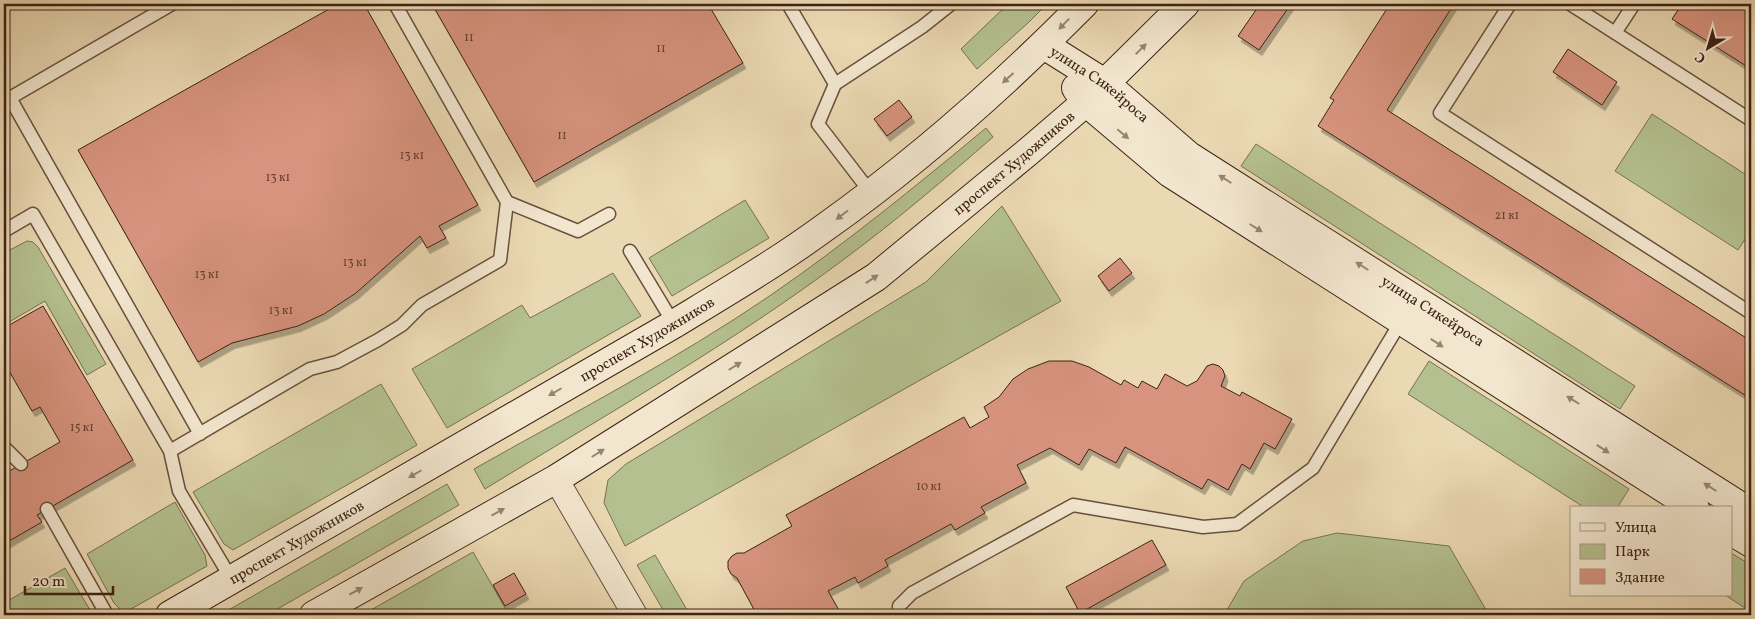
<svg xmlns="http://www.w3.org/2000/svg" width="1755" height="619" font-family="Vollkorn,serif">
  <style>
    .green { fill: #b4c08f; stroke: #787153 }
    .building { fill: #d7937e; stroke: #3d2217; filter: url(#shadow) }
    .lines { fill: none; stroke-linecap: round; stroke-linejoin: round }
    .lane-casing { stroke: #68503e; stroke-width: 15 }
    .street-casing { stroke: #68503e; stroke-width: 26 }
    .secondary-casing { stroke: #3d2217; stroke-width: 30 }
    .lane { stroke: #f2e6ce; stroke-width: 12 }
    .street { stroke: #f2e6ce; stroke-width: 24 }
    .secondary { stroke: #f2e6ce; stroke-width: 28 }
    .oneway { fill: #988472 }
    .labels { text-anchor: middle; stroke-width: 4.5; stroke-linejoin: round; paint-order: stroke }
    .number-label { font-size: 12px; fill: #643e31 }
    .street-label { font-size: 15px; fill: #3d2217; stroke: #f2e6ce }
  </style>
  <defs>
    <filter id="shadow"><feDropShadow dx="3" dy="5.5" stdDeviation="0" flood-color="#0004"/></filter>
  </defs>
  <rect width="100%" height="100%" fill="#ebd9b3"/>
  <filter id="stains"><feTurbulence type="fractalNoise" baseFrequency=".004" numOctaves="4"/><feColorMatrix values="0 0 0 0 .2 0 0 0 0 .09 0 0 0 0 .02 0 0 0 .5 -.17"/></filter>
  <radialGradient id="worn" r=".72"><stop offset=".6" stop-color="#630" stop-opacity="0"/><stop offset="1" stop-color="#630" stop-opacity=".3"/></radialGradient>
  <path class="green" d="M1008,4H1047L1029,22L977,69L961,49Z
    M1652,114L1751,178V230L1738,250L1615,171Z
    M986,128L993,137C946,178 898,219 847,257C733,343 607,414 485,489L474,469C573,413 676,360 771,295C845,244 916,186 986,128Z
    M1256,144L1635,386L1620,409L1241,166Z
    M745,200L769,238L672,296L649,258Z
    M1002,206L1061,301L625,546L604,503L608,480L626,464L926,282Z
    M27,241L33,242L38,247L106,364L87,375L45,301L4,325V253Z
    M613,273L641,316L447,428L412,369L522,305L530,318Z
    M1429,361L1629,489L1617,508H1585L1408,394Z
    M381,384L417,445L233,550L224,544L193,492Z
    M447,484L459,505L267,615H220Z
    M175,502L205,555L207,566L124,613L114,603L87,554Z
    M1337,533L1449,546L1489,615H1224L1244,581L1303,541Z
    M473,552L508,613L504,615H362Z
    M1731,553L1751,565V612L1725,595H1731Z
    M655,555L690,615H666L637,565Z
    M65,568L93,615H4V603Z"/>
  <path class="building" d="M338,4H364L478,205L439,226L446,238L427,248L420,236L356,293L324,314L298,326L232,343L198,362L78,150Z
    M432,4H708L743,63L534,182Z
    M1260,4H1291L1259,50L1238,36Z
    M1390,4H1454L1387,110L1751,341V399L1318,126L1334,100L1330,98Z
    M1682,4H1748L1751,6V69L1672,19Z
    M1568,49L1617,82L1602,105L1553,72Z
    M899,100L912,117L887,136L874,119Z
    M1120,258L1132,273L1109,291L1098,276Z
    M43,306L133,460L37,515L42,522L4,544V474L60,442L40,407L32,411L4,362V328Z
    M1049,361H1072L1089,367L1121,385L1124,380L1138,388L1142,381L1157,389L1165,374L1187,386L1197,381L1207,366L1213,364L1219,366L1223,370L1225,376L1221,386L1240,396L1242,392L1292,419L1275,449L1264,443L1250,469L1242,464L1228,490L1208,479L1202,489L1125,447L1116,463L1089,449L1079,465L1050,448L1017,465L1026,483L981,507L985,513L955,530L951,524L885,560L888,566L858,583L855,577L828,591L840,612L846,609L849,615H757L737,578L731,574L728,568V561L732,556L737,553H744L792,526L786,515L964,417L970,428L989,417L984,407L999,397L1013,379L1028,369Z
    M1152,540L1166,565L1080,613L1066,587Z
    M514,573L526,594L505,606L493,585Z"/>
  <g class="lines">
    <defs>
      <path id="lane" d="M172,4L10,98L200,434
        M395,4L507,202L578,231L609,214
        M788,4L835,84L818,124L871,193
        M1510,4L1440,113L1751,313
        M1570,4L1751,120
        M1615,33L1634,4
        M835,84L922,27L951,4
        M4,231L33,214L170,451L179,491L232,580
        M630,251L674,324
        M4,447L21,464
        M170,451L310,369L337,362L378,340L402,325L422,305L500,260L507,202
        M47,509L107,615
        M900,615L899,606L912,593L1073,505L1203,527L1237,524L1313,468L1403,318"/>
      <path id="street" d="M556,479L635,615"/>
      <g id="secondary">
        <path id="s1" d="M1044,45L1106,84L1189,156L1751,513"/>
        <path d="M1076,88L1086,102L1170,173L1695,508"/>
        <path d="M1731,531L1751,543"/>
        <path id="s2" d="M170,615L674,324C725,293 776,263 824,228C917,162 1004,85 1084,4"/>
        <path id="s3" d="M314,615L556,479L876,277L1029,151L1086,102L1185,4"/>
      </g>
    </defs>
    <use href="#lane" class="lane-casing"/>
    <use href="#street" class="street-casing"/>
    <use href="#secondary" class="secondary-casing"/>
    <use href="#lane" class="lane"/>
    <use href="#street" class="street"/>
    <use href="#secondary" class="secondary"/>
  </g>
  <defs><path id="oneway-solid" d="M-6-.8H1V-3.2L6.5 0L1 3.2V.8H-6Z" transform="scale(1.25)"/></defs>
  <g class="oneway">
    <use href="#oneway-solid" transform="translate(1064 24) rotate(134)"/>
    <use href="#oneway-solid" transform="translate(1141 49) rotate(-45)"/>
    <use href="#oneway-solid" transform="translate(1008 78) rotate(138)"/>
    <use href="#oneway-solid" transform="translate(1123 134) rotate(40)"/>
    <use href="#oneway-solid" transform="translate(1225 179) rotate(-148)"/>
    <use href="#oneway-solid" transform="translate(842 215) rotate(143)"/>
    <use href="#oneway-solid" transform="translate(1256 228) rotate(32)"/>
    <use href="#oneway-solid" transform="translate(1362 266) rotate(-148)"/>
    <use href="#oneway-solid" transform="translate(872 279) rotate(-34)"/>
    <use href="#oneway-solid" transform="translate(1437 343) rotate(33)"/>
    <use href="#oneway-solid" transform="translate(735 366) rotate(-32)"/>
    <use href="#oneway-solid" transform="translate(555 392) rotate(150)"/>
    <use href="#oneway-solid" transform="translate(1573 400) rotate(-148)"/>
    <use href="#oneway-solid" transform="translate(1603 449) rotate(33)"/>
    <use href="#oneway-solid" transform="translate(598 453) rotate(-32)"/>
    <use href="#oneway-solid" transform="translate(415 474) rotate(150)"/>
    <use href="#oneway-solid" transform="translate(1710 487) rotate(-148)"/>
    <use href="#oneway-solid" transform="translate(498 512) rotate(-29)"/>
    <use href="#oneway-solid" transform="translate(356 591) rotate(-29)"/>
  </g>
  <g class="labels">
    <g class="number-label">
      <text x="469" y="41">11</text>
      <text x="661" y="52">11</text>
      <text x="562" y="139">11</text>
      <text x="412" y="159">13 к1</text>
      <text x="278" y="181">13 к1</text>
      <text x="1507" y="219">21 к1</text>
      <text x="355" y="266">13 к1</text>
      <text x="207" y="278">13 к1</text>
      <text x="281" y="314">13 к1</text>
      <text x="82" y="431">15 к1</text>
      <text x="929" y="490">10 к1</text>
    </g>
    <g class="street-label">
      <text dy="5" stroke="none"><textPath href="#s1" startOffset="68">улица Сикейроса</textPath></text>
      <text dy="5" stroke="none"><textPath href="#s3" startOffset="835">проспект Художников</textPath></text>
      <text dy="5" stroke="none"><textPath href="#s1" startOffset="472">улица Сикейроса</textPath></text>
      <text dy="5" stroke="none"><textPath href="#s2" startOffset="551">проспект Художников</textPath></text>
      <text dy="5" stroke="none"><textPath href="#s2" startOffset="146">проспект Художников</textPath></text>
    </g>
  </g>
  <rect width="1755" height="619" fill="none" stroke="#ebd9b3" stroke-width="20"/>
  <rect x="5" y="5" width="1745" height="609" fill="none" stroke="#3d2217" stroke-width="2.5"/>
  <rect x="10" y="10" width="1735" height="599" fill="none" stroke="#3d2217"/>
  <rect x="1570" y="506" width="162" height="90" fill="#f2e6ce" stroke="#aa9885"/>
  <rect x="1580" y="523" width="25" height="8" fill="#f2e6ce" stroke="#aa9885"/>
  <text x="1615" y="532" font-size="15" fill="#3d2217">Улица</text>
  <rect x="1580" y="544" width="25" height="15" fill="#b4c08f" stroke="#aa9885"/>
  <text x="1615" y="556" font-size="15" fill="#3d2217">Парк</text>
  <rect x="1580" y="569" width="25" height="15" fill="#d7937e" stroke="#aa9885"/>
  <text x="1615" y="582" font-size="15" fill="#3d2217">Здание</text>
  <g transform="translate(1708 48) rotate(218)" stroke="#f2e6ce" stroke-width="4" paint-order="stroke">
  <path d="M0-4L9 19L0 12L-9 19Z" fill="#3d2217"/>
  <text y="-8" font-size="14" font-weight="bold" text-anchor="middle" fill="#3d2217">С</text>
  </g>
  <path d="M25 586v8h88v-8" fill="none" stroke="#3d2217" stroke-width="2.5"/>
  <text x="32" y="586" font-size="15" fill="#3d2217" stroke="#f2e6ce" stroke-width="4" paint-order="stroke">20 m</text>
  <rect width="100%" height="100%" filter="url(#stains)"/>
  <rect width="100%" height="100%" fill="url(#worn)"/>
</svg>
